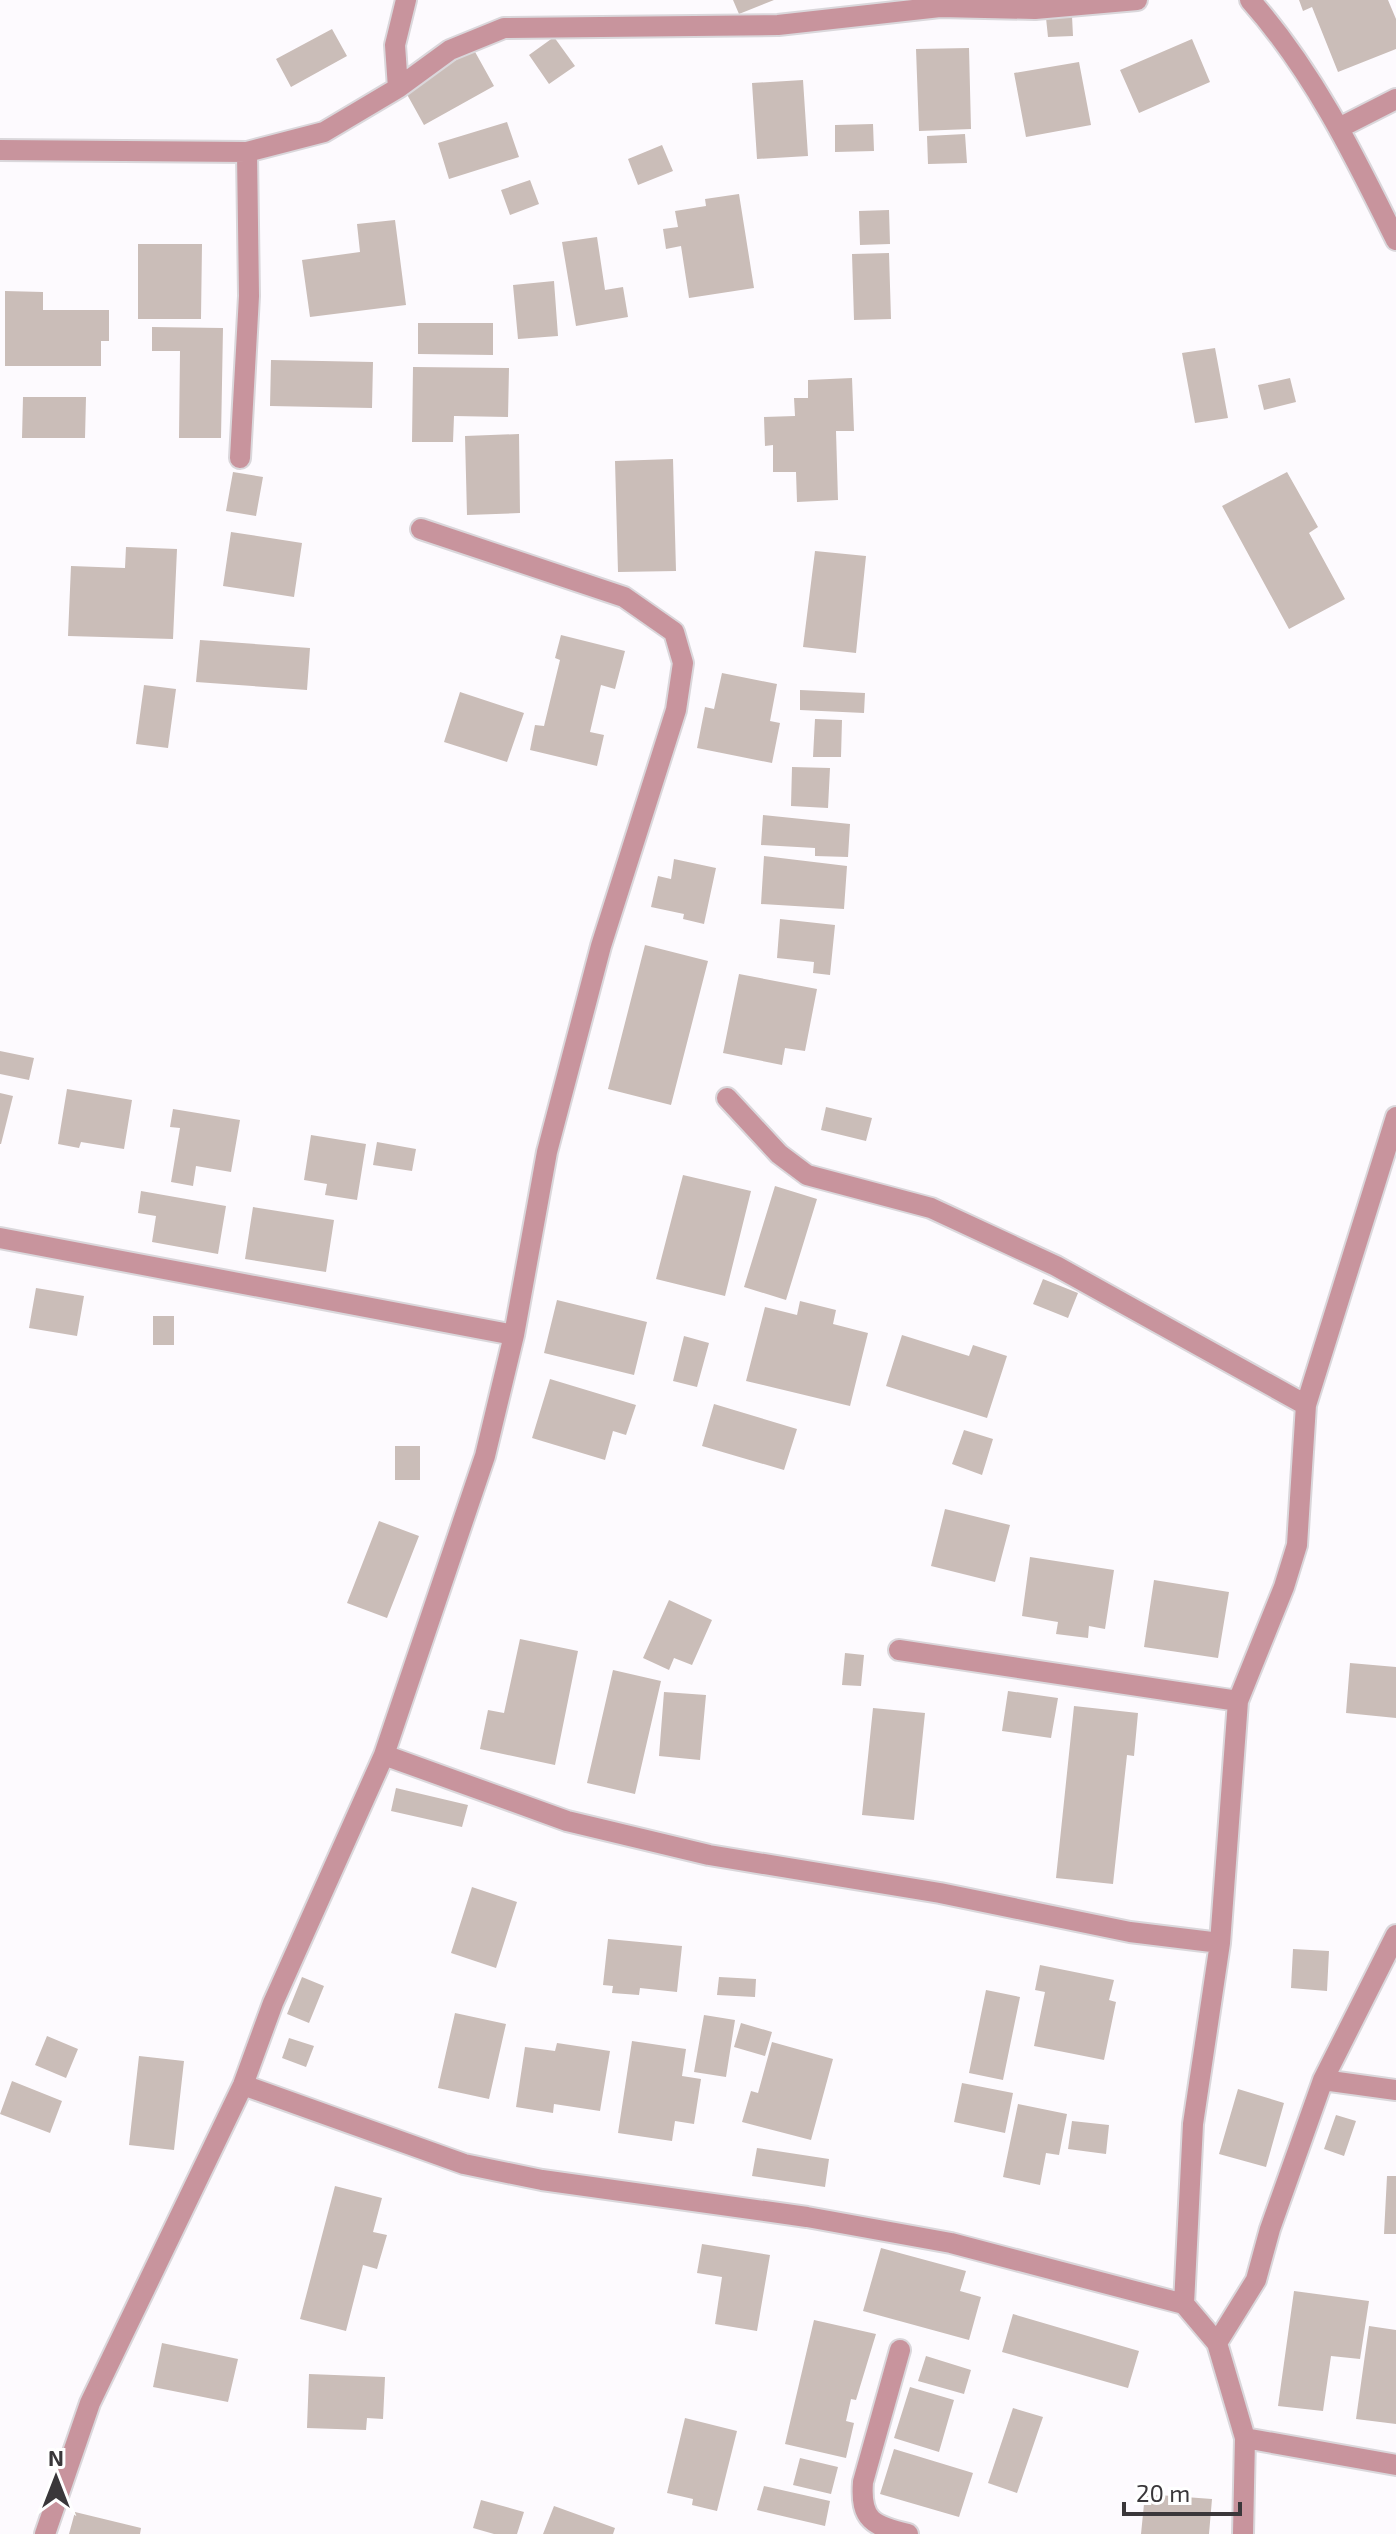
<svg xmlns="http://www.w3.org/2000/svg" width="1396" height="2534" font-family="'Exo 2',sans-serif">
  <style>
    .building { fill: #cabdb8 }
    .lines { fill: none; stroke-linecap: round; stroke-linejoin: round }
    .street-casing { stroke: #dad7db; stroke-width: 24 }
    .street { stroke: #c8949d; stroke-width: 20 }
  </style>
  <rect width="100%" height="100%" fill="#fdfafe"/>
  <path class="building" d="M733,0H774L739,14Z
    M1299,0H1388L1396,19V49L1338,72L1312,7L1303,11Z
    M1072,16L1073,36L1048,37L1046,18Z
    M332,29L347,56L291,87L276,59Z
    M554,37L575,66L549,84L529,55Z
    M1192,39L1210,82L1139,113L1120,70Z
    M969,48L971,129L919,131L916,49Z
    M474,50L494,86L424,125L404,89Z
    M1079,62L1091,125L1026,137L1014,73Z
    M803,80L808,156L757,159L752,83Z
    M507,122L519,157L449,179L438,143Z
    M873,124L874,151L835,152V125Z
    M965,134L967,163L928,164L927,136Z
    M662,145L673,171L638,185L628,159Z
    M530,180L539,204L510,215L501,190Z
    M739,194L754,288L689,298L681,246L666,249L663,229L678,227L675,211L706,206L705,199Z
    M889,210L890,244L860,245L859,211Z
    M395,220L406,305L310,317L302,260L360,252L357,224Z
    M597,237L605,290L623,287L628,317L576,326L562,242Z
    M138,244H202L201,319H138Z
    M889,253L891,319L854,320L852,254Z
    M554,281L558,336L518,339L513,285Z
    M5,291L43,292V310H109V341H101V366H5Z
    M418,323H493V355L418,354Z
    M152,327L223,328L221,438H179L180,351H152Z
    M1215,348L1228,418L1195,423L1182,353Z
    M271,360L373,362L372,408L270,406Z
    M413,367L509,368L508,417L454,416L453,442H412Z
    M852,378L854,431H836L838,500L797,502L796,472H773V445L765,446L764,417L795,416L794,398H808V380Z
    M1290,378L1296,402L1264,410L1258,385Z
    M23,397H86L85,438H22Z
    M519,434L520,513L467,515L465,436Z
    M673,459L676,571L618,572L615,461Z
    M233,472L263,477L256,516L226,511Z
    M1287,472L1318,527L1309,533L1345,599L1289,629L1222,506Z
    M231,532L302,543L294,597L223,586Z
    M126,547L177,549L173,639L68,636L71,566L125,568Z
    M815,551L866,556L856,653L803,647Z
    M561,635L625,651L615,689L601,685L590,732L604,735L597,766L530,750L535,725L544,726L560,660L555,658Z
    M200,640L310,648L307,690L196,682Z
    M722,673L777,684L770,721L780,723L772,763L697,748L705,707L714,709Z
    M144,685L176,689L168,748L136,744Z
    M800,690L865,693L864,713L800,710Z
    M460,692L524,713L507,762L444,742Z
    M815,719L842,720L841,757H813Z
    M792,767L830,768L828,808L791,806Z
    M763,815L850,824L848,857L815,856V848L761,845Z
    M764,856L847,866L844,909L761,904Z
    M674,859L716,868L704,924L683,919L684,914L651,907L658,876L671,879Z
    M780,919L835,925L830,975L813,973L814,962L777,958Z
    M645,945L708,961L671,1105L608,1089Z
    M739,974L817,989L805,1051L785,1048L782,1065L723,1053Z
    M0,1051L34,1058L29,1080L0,1074Z
    M67,1089L132,1100L124,1149L81,1142L79,1148L58,1144Z
    M0,1093L13,1096L1,1144H0Z
    M826,1107L872,1118L866,1141L821,1130Z
    M173,1109L240,1120L231,1172L196,1166L193,1186L171,1182L180,1128L170,1127Z
    M311,1135L366,1144L357,1200L325,1195L327,1184L304,1180Z
    M377,1142L416,1149L412,1171L373,1165Z
    M683,1175L751,1191L725,1296L656,1279Z
    M775,1186L817,1199L786,1300L744,1287Z
    M141,1191L226,1206L218,1254L152,1242L156,1216L138,1213Z
    M253,1207L334,1220L326,1272L245,1259Z
    M1043,1279L1078,1293L1068,1318L1033,1304Z
    M36,1288L84,1296L77,1336L29,1328Z
    M557,1300L647,1322L634,1375L544,1353Z
    M800,1301L836,1310L833,1324L868,1333L850,1406L746,1381L765,1307L797,1315Z
    M153,1316H174V1345H153Z
    M902,1335L969,1356L973,1345L1007,1356L987,1418L886,1386Z
    M684,1336L709,1343L697,1387L673,1381Z
    M550,1379L636,1405L626,1435L613,1431L605,1460L532,1438Z
    M714,1404L797,1429L784,1470L702,1446Z
    M964,1430L993,1439L982,1475L952,1464Z
    M395,1446H420V1480H395Z
    M945,1509L1010,1525L995,1582L931,1566Z
    M379,1521L419,1536L387,1618L347,1603Z
    M1030,1557L1114,1570L1105,1629L1089,1626L1088,1638L1056,1634L1058,1622L1022,1616Z
    M1154,1580L1229,1592L1218,1658L1144,1647Z
    M669,1600L712,1620L692,1665L674,1658L669,1670L643,1658Z
    M520,1639L578,1651L555,1765L480,1749L488,1710L504,1713Z
    M845,1653L864,1655L861,1686L842,1685Z
    M1350,1663L1396,1667V1718L1346,1713Z
    M613,1670L661,1681L635,1794L587,1783Z
    M1008,1691L1058,1698L1051,1738L1002,1731Z
    M664,1692L706,1695L700,1760L659,1756Z
    M1074,1706L1138,1713L1134,1756L1127,1755L1113,1884L1056,1878Z
    M873,1708L925,1713L914,1820L862,1815Z
    M396,1788L468,1805L462,1827L391,1811Z
    M472,1887L517,1902L496,1968L451,1953Z
    M608,1939L682,1946L677,1992L640,1988L639,1995L612,1993L613,1986L603,1985Z
    M1293,1949L1329,1951L1327,1991L1291,1988Z
    M1040,1965L1114,1980L1109,2000L1116,2002L1104,2060L1034,2046L1045,1992L1035,1990Z
    M302,1977L324,1986L309,2023L287,2014Z
    M719,1977L756,1979L755,1997L717,1995Z
    M986,1990L1020,1997L1003,2080L969,2073Z
    M455,2013L506,2024L489,2099L438,2088Z
    M704,2015L735,2020L726,2077L694,2072Z
    M741,2023L772,2032L765,2056L734,2047Z
    M47,2036L78,2049L66,2078L35,2065Z
    M289,2038L314,2046L306,2067L282,2058Z
    M632,2041L686,2049L682,2076L701,2079L694,2124L675,2121L672,2141L618,2133Z
    M772,2042L833,2059L811,2140L742,2122L751,2091L758,2093Z
    M557,2043L610,2051L600,2111L554,2104L553,2113L516,2107L525,2047L555,2051Z
    M139,2056L184,2061L174,2150L129,2145Z
    M12,2081L62,2101L50,2133L0,2114Z
    M962,2083L1013,2093L1005,2133L954,2122Z
    M1238,2089L1284,2103L1266,2167L1219,2154Z
    M1018,2104L1067,2114L1059,2155L1046,2153L1040,2185L1003,2177Z
    M1336,2115L1356,2121L1344,2156L1324,2149Z
    M1072,2121L1109,2125L1106,2154L1068,2149Z
    M757,2148L829,2159L825,2187L752,2176Z
    M1387,2176H1396V2234H1384Z
    M335,2186L382,2198L373,2232L387,2235L377,2269L363,2265L346,2331L300,2319Z
    M702,2244L770,2255L757,2331L715,2324L722,2277L697,2273Z
    M881,2248L966,2271L960,2291L981,2297L969,2340L863,2311Z
    M1294,2291L1369,2301L1360,2359L1331,2356L1323,2411L1278,2406Z
    M1013,2314L1139,2351L1128,2388L1002,2352Z
    M814,2320L876,2334L856,2400L851,2399L846,2421L854,2423L846,2458L785,2444Z
    M1369,2326L1396,2330V2424L1356,2419Z
    M162,2343L238,2359L228,2402L153,2387Z
    M926,2356L971,2370L964,2394L918,2381Z
    M309,2374L385,2377L383,2419L367,2418L366,2430L307,2428Z
    M910,2387L954,2400L939,2452L894,2438Z
    M1013,2408L1043,2417L1017,2493L988,2483Z
    M685,2418L737,2431L717,2511L692,2505L693,2499L667,2493Z
    M894,2449L973,2473L959,2517L880,2494Z
    M800,2458L838,2467L831,2494L793,2485Z
    M764,2486L830,2501L825,2526L757,2510Z
    M1145,2494L1212,2499L1209,2534H1141Z
    M481,2500L524,2512L517,2534H494L473,2528Z
    M554,2506L615,2528L613,2534H543Z
    M75,2512L141,2528L140,2534H69Z"/>
  <g class="lines">
    <defs>
      <path id="street" d="M1250,0C1313,71 1354,155 1396,240
        M398,88L395,45L406,0
        M1341,127L1396,99
        M0,150L247,152L324,132L398,88L450,50L504,28L778,25L940,7L1035,9L1137,0
        M240,458L249,296L247,152
        M727,1098L779,1154L807,1175L931,1208L1056,1266L1306,1405
        M0,1238L514,1335
        M899,1650L1238,1701
        M384,1755L567,1821L709,1855L940,1893L1130,1932L1220,1943
        M1323,2080L1396,2090
        M243,2085L464,2164L542,2180L807,2217L951,2243L1184,2304
        M1217,2343L1256,2280L1270,2229L1323,2080L1396,1935
        M900,2350L863,2482C860,2520 873,2526 908,2534
        M1245,2438L1396,2465
        M45,2534L90,2403L243,2085L273,2003L384,1755L485,1456L514,1335L547,1152L601,946L676,710L683,663L674,632L624,597L421,529
        M1243,2534L1245,2438L1217,2343L1184,2304L1193,2124L1220,1943L1238,1701L1284,1587L1297,1545L1306,1405L1396,1117"/>
    </defs>
    <use href="#street" class="street-casing"/>
    <use href="#street" class="street"/>
  </g>
  <g transform="translate(56 2478)" stroke="#ffffff" stroke-width="6" paint-order="stroke">
  <path d="M0-6L14 30L0 20L-14 30Z" fill="#3a373a"/>
  <text y="-12" font-size="22" font-weight="bold" text-anchor="middle" fill="#3a373a">N</text>
  </g>
  <path d="M1124 2502v12h116v-12" fill="none" stroke="#3a373a" stroke-width="4"/>
  <text x="1136" y="2502" font-size="24" fill="#3a373a" stroke="#ffffff" stroke-width="6" paint-order="stroke">20 m</text>
</svg>
